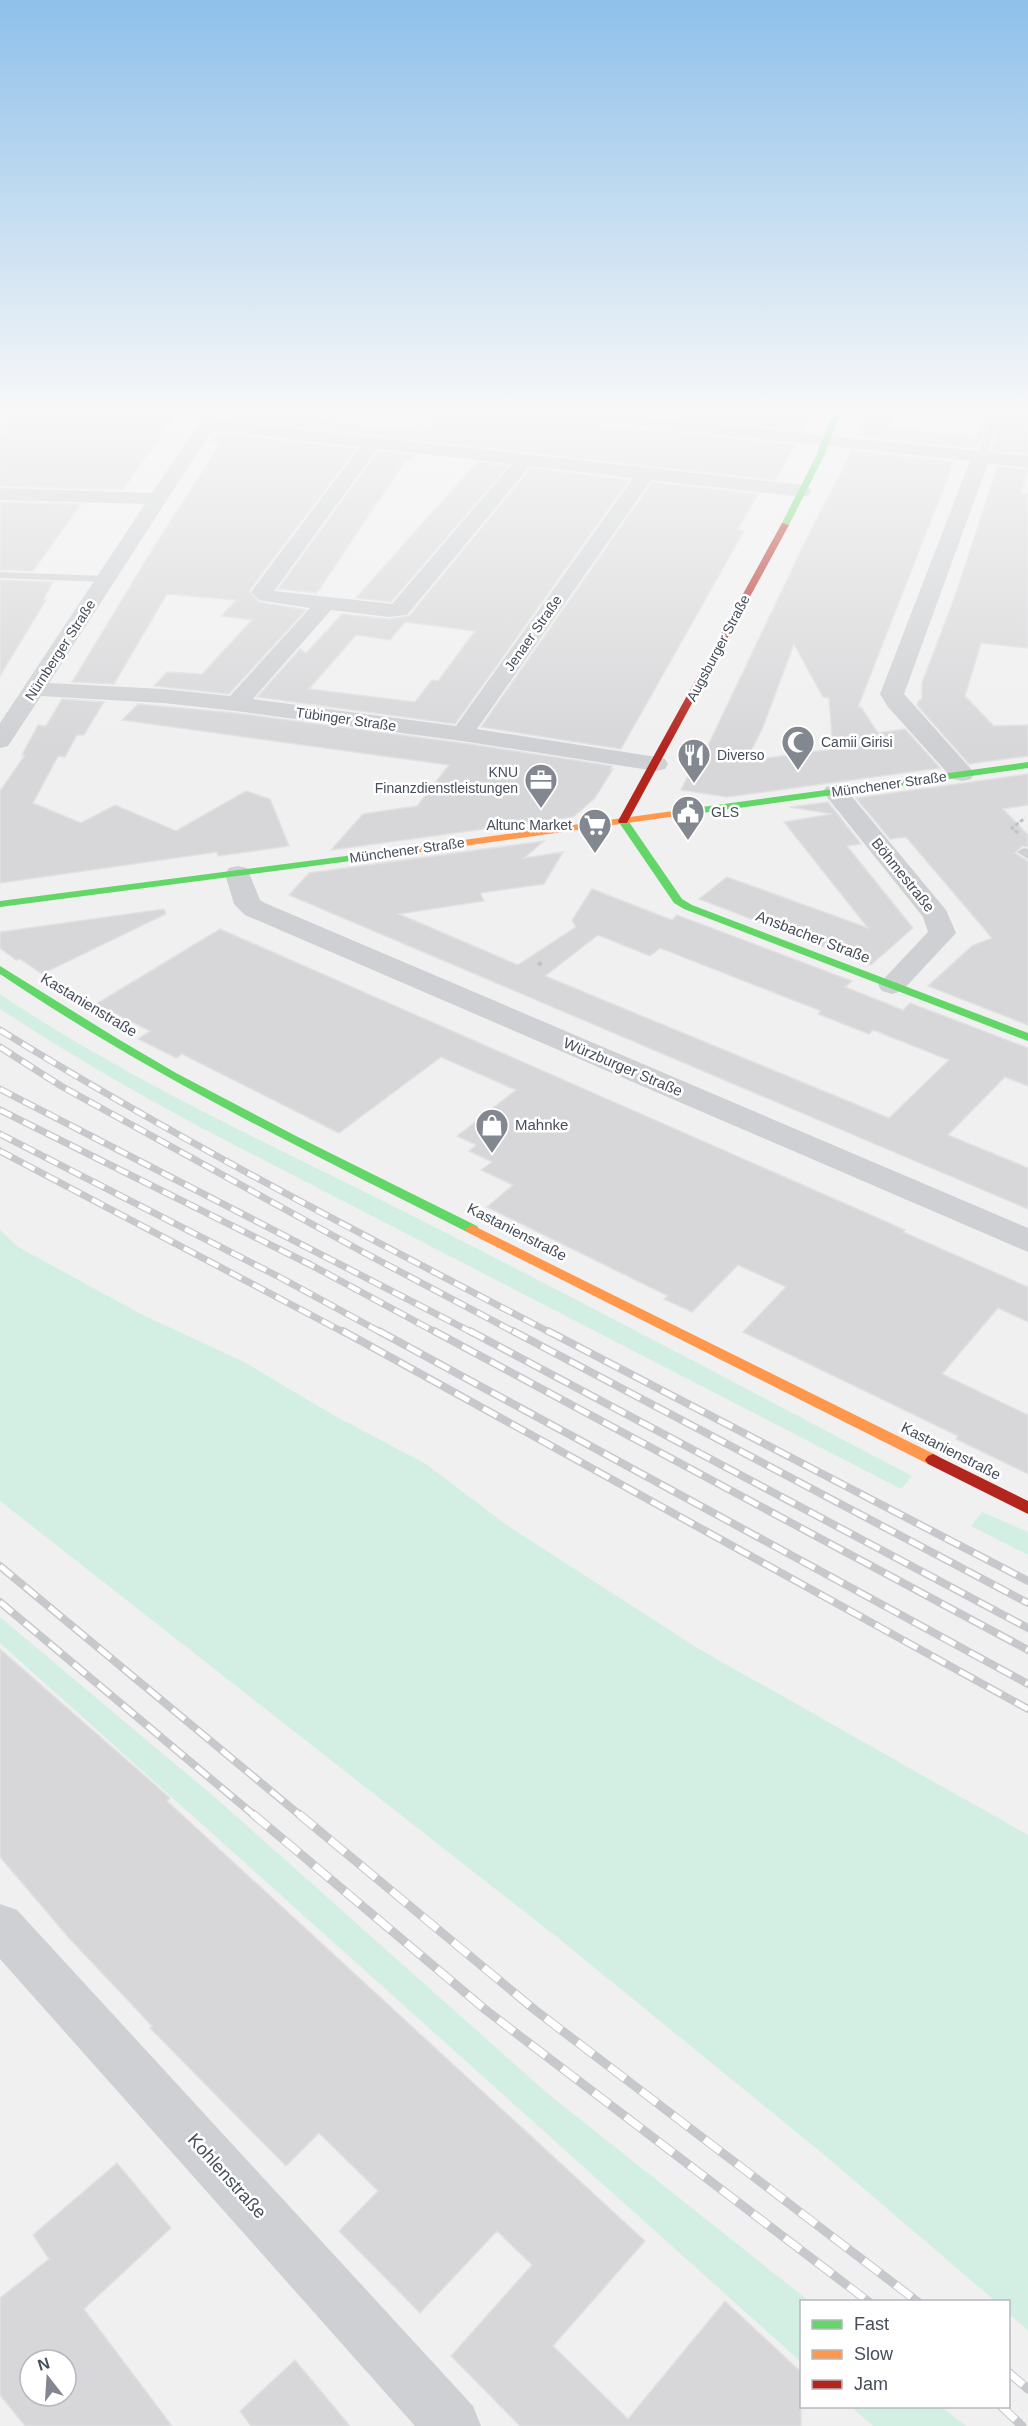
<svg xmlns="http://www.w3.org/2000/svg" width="1028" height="2426" font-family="Helvetica,sans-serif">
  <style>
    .green { fill: #d3efe3 }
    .building { fill: #d7d7d9; stroke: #e1e1e3; stroke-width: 1.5; fill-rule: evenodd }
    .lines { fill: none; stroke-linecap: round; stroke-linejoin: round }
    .path-far1 { stroke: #bac5c4; stroke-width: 3; stroke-dasharray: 4 2; stroke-linecap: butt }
    .path { stroke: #bac5c4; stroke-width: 4; stroke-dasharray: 4.5 3; stroke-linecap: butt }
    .lane { fill: #ced0d3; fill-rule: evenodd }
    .street { fill: #ced0d3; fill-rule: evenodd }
    .fast { fill: #63d668; fill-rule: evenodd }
    .slow { fill: #ff974d; fill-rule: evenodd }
    .jam { fill: #b3261e; fill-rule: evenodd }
    .rail-far2-casing { stroke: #c7c8cb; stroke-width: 7 }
    .rail-far1-casing { stroke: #c7c8cb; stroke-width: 8 }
    .rail-casing { stroke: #c7c8cb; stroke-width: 9 }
    .rail-far2 { stroke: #fff; stroke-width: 4.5; stroke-dasharray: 13; stroke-linecap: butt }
    .rail-far1 { stroke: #fff; stroke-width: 5; stroke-dasharray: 16; stroke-linecap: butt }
    .rail { stroke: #fff; stroke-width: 7; stroke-dasharray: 20; stroke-linecap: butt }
    .labels { text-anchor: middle; stroke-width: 5; stroke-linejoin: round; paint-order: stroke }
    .far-street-label { font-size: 14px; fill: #464e5c; stroke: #fff }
    .far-poi-label { font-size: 14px; fill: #464e5c; stroke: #fff; text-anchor: start }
    .street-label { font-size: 15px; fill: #464e5c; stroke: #fff }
    .poi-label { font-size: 15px; fill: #464e5c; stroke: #fff; text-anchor: start }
    .near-street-label { font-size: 18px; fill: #464e5c; stroke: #fff }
  </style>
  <rect width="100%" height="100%" fill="#f0f0f0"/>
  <path class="green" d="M0,994C129,1081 272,1145 411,1215C579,1300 745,1388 912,1476L901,1489L217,1136C143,1097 70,1055 0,1009Z
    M0,1230L18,1247L141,1314L244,1362L335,1416L426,1464L508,1526L699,1649L1028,1835V2330L1009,2314L1008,2302L995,2301L822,2153L558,1938L0,1501Z
    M982,1512L1028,1532V1555L971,1526Z
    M0,1617L218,1800L547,2093L809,2301L802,2302L801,2362L0,1643Z
    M851,2407H942L966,2426H873Z"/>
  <path class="building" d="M22,408H142L179,409L123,490L0,486V436Z
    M578,408H816L803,431Z
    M873,408H894L889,428L977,437L988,408H1028V454L991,450L1001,419L995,413L989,417L977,448L859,436Z
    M247,412L423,432L444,412L518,420V416L795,445L775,480L238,420Z
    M221,433L356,449L249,591L259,602L306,610L229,694L154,686L167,672L202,674L252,620L221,616L236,600L167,594L114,684L72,682L162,534L221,443L210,442Z
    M378,451L415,455L411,461H405L317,593L278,589Z
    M852,451L954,462L858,707H861L878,733L905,729L940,768L727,797L681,790L696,759L701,760L805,542ZM794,644L823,697L829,698L833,749L746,761L763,727Z
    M477,462L508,466L391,602L356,598Z
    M991,466L1028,470L1021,493H1028V648L981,643L965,696L994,726L1028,725V756L969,764L917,705L919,700L922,699V683L956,593L997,468Z
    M531,468L629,480L455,724L257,697L300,649L306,653L342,614L389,619L409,616ZM405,622L475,631L438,681L432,680L415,702L309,689L356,635L390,640Z
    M652,482L758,494L737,530L744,531L621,749L481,727Z
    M0,502L81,504L33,571L0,570Z
    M0,580L53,582L43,600H46L0,676Z
    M62,699L104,702L84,735H77L65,757L58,756L33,803L81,823L115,805L176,831L246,791L270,799L289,846L218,856L217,852L0,883V791L25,755H22L38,725L46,726Z
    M138,704L236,713L462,743L612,766L610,769H613L595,798L573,817L331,850L363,814L417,806L449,765L122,720Z
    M1028,774V805L1003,809L1028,835V847L1023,846L1015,853L1028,861V1025L928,986L972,946L992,938L906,837L890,839L856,798Z
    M828,802L861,844L847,846L913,928L871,965L699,899L727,877L868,928L784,822L832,814L790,807Z
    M544,841L524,858L563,852L544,884L480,893L484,901L399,914L518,965L576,927L572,920L592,889L672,920L677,915L852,981L845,987L903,1010L910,1003L1028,1048V1086L1005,1077L948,1135L1028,1168V1209L289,895L309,873ZM598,935L650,956L660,948L821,1011L818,1014L869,1034L873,1030L949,1060L889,1118L545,976Z
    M164,909L166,914L42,974L20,959L16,960L0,948V932Z
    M220,929L905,1230L903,1232L1028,1287V1322L998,1308L942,1374L1028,1415V1474L956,1439L958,1436L743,1332L786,1287L738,1265L692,1312L664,1299L668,1296L487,1207L513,1185L481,1170L492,1162L469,1151L476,1145L457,1136L516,1090L441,1057L339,1133L182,1054L176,1058L138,1039L150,1031L96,1004Z
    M0,1649L170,1798L167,1801L645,2241L553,2346L628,2419L725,2301L801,2372V2426H520L451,2356L532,2265L497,2231L420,2313L339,2231L378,2191L319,2133L286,2166L150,2028L152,2026L69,1938L0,1857Z
    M117,2163L171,2228L84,2309L172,2426H25L0,2395V2298L49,2259L33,2235ZM30,2360H66V2396H30Z
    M295,2360L350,2426H251L240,2411Z"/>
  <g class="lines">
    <path class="path-far1" d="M1018,833L1012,828L1025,818"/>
    <path class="path" d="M538,965L542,962"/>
    <path class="lane" d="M995,415L999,418L986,457L978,459L976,457L991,418Z
      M0,572L106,576L111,579L106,582L0,578Z
      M1024,848L1028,849V859L1017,852Z"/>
    <path class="street" d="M209,408H225L218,420L802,485L809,487L812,491L809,495L802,497L651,480L477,729L656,757L665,759L668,764L665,769L656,771L462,741L236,711L163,703L41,696L8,746L0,748V723L145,504L0,500V488L152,493ZM212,430L360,447L251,592L259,600L310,608L230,696L163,689L49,683ZM377,449L512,464L392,604L274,591ZM530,466L633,478L456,726L253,699L331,610L389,617L407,615Z
      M505,408H560L1028,456V468L988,463L904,694L971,769L974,774L971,779L962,781L953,779L888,707L880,694L970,461L514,413L508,412Z
      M835,785L844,787L946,910L956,933L902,991L892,994L882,991L878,985L928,932L923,917L823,792L826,787Z
      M238,866L247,868L260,900L265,903L1028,1228V1252L245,915L234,904L225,874L229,868Z
      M0,1904L17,1910L473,2406L481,2426H415L0,1959Z"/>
    <path class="fast" d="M834,408H842L825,454L789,525L782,527L781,525L817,454Z
      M1028,762V768L673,817L668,814L673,811Z
      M623,818L627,819L682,899L692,905L1028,1033V1041L684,909L674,903L618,821Z
      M392,850L397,853L396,855L0,907V901Z
      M0,966L118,1039L176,1073L296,1136L477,1226L479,1229L472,1233L467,1232C308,1152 148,1074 0,974Z"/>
    <path class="slow" d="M673,811L678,814L677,816L392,856L387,853L392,850Z
      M472,1225L938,1456L941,1460L938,1464H928L467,1232L465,1229Z"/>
    <path class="jam" d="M782,523L789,525L628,821L627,823H619L618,821Z
      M933,1454L1028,1501V1514L928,1464L925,1460L928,1456Z"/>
    <defs>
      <path id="rail-far2" d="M0,1030C178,1140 365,1236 551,1333
        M0,1047L61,1086L361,1251L516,1333
        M0,1089L473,1333
        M0,1110L311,1265L437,1333
        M0,1134L283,1279L382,1333
        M0,1151L345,1333"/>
      <path id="rail-far1" d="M343,1331L1028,1709
        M379,1331L1028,1684
        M434,1331L1028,1650
        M470,1331L1028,1628
        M513,1331L1028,1603
        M548,1331L1028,1581
        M0,1566L301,1816
        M0,1602L255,1816"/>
      <path id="rail" d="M253,1814L487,2011L869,2302
        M299,1814L535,2010L918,2302
        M1008,2372L1028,2389
        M1001,2406L1022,2426"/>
    </defs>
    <use href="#rail-far2" class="rail-far2-casing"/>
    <use href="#rail-far1" class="rail-far1-casing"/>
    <use href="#rail" class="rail-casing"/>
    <use href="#rail-far2" class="rail-far2"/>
    <use href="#rail-far1" class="rail-far1"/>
    <use href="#rail" class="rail"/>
  </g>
  <linearGradient id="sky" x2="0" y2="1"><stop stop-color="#8ec0ea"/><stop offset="0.55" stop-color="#f8f8f8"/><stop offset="1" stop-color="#f8f8f8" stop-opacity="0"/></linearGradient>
  <rect width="1028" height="747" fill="url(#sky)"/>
  <defs>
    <symbol id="mosque-pin" viewBox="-11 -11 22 30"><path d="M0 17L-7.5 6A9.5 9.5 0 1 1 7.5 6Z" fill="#828790" stroke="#fff"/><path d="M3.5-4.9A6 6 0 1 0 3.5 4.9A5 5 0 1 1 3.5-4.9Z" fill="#fff"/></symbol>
    <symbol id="restaurant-pin" viewBox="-11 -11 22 30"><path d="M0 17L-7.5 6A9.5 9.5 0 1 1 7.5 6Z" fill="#828790" stroke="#fff"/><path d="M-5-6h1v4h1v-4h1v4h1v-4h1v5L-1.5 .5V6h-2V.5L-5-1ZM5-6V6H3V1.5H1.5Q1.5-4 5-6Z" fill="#fff"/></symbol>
    <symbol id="office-pin" viewBox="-11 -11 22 30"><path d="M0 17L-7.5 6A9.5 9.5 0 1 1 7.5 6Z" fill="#828790" stroke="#fff"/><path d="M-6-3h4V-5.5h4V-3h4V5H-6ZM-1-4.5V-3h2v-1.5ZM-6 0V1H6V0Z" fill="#fff"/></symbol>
    <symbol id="civic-pin" viewBox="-11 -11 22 30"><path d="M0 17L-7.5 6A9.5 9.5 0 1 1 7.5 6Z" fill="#828790" stroke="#fff"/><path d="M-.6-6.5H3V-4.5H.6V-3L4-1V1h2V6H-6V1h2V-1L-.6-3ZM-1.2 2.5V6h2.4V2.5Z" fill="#fff"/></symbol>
    <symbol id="supermarket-pin" viewBox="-11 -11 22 30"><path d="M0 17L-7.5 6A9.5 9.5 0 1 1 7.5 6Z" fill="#828790" stroke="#fff"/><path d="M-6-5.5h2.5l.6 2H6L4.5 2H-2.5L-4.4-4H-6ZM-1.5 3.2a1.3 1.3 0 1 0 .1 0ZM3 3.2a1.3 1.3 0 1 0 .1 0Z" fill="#fff"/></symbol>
    <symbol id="shop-pin" viewBox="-11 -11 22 30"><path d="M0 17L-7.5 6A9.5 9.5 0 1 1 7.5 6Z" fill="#828790" stroke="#fff"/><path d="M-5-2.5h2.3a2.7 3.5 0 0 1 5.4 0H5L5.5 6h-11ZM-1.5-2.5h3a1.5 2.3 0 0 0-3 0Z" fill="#fff"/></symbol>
  </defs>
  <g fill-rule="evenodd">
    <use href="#mosque-pin" x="779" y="723" width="38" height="52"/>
    <use href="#restaurant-pin" x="675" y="736" width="38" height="52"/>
    <use href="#office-pin" x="522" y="761" width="38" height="52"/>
    <use href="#civic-pin" x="669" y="793" width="38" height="52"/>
    <use href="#supermarket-pin" x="576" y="806" width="38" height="52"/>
    <use href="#shop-pin" x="473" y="1106" width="38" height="52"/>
  </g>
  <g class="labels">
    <g class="far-street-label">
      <text transform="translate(533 633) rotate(-55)" y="5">Jenaer Straße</text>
      <text transform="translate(718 648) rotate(-62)" y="5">Augsburger Straße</text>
      <text transform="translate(60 650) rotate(-57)" y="5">Nürnberger Straße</text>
      <text transform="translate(346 719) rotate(8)" y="5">Tübinger Straße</text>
      <text transform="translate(889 784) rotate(-8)" y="5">Münchener Straße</text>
      <text transform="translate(407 850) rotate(-8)" y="5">Münchener Straße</text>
    </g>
    <g class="far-poi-label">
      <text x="821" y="747">Camii Girisi</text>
      <text x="717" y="760">Diverso</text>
      <text x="518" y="777" text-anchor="end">KNU<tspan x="518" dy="16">Finanzdienstleistungen</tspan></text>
      <text x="711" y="817">GLS</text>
      <text x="572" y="830" text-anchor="end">Altunc Market</text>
    </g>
    <g class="street-label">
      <text transform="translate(903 875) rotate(51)" y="5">Böhmestraße</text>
      <text transform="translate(813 937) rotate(21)" y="5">Ansbacher Straße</text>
      <text transform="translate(89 1005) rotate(31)" y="5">Kastanienstraße</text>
      <text transform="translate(623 1067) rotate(23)" y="5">Würzburger Straße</text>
      <text transform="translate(517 1232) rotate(27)" y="5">Kastanienstraße</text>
      <text transform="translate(951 1451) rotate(27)" y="5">Kastanienstraße</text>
    </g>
    <g class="poi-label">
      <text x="515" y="1130">Mahnke</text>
    </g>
    <g class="near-street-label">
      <text transform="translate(227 2176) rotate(48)" y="6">Kohlenstraße</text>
    </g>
  </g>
  <rect x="800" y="2300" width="210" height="108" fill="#ffffff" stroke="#b5b8be" stroke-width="1.5"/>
  <rect x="812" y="2320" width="30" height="9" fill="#63d668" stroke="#b5b8be" stroke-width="1.5"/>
  <text x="854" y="2330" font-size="18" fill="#464e5c">Fast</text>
  <rect x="812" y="2350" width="30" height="9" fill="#ff974d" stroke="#b5b8be" stroke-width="1.5"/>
  <text x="854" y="2360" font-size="18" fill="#464e5c">Slow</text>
  <rect x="812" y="2380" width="30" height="9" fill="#b3261e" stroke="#b5b8be" stroke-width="1.5"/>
  <text x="854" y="2390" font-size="18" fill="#464e5c">Jam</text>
  <g transform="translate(48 2378) rotate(343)"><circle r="28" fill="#ffffff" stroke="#b5b8be" stroke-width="1.5"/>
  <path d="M0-4.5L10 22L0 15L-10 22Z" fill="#828790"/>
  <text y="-9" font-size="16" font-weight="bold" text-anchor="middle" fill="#464e5c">N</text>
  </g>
</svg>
